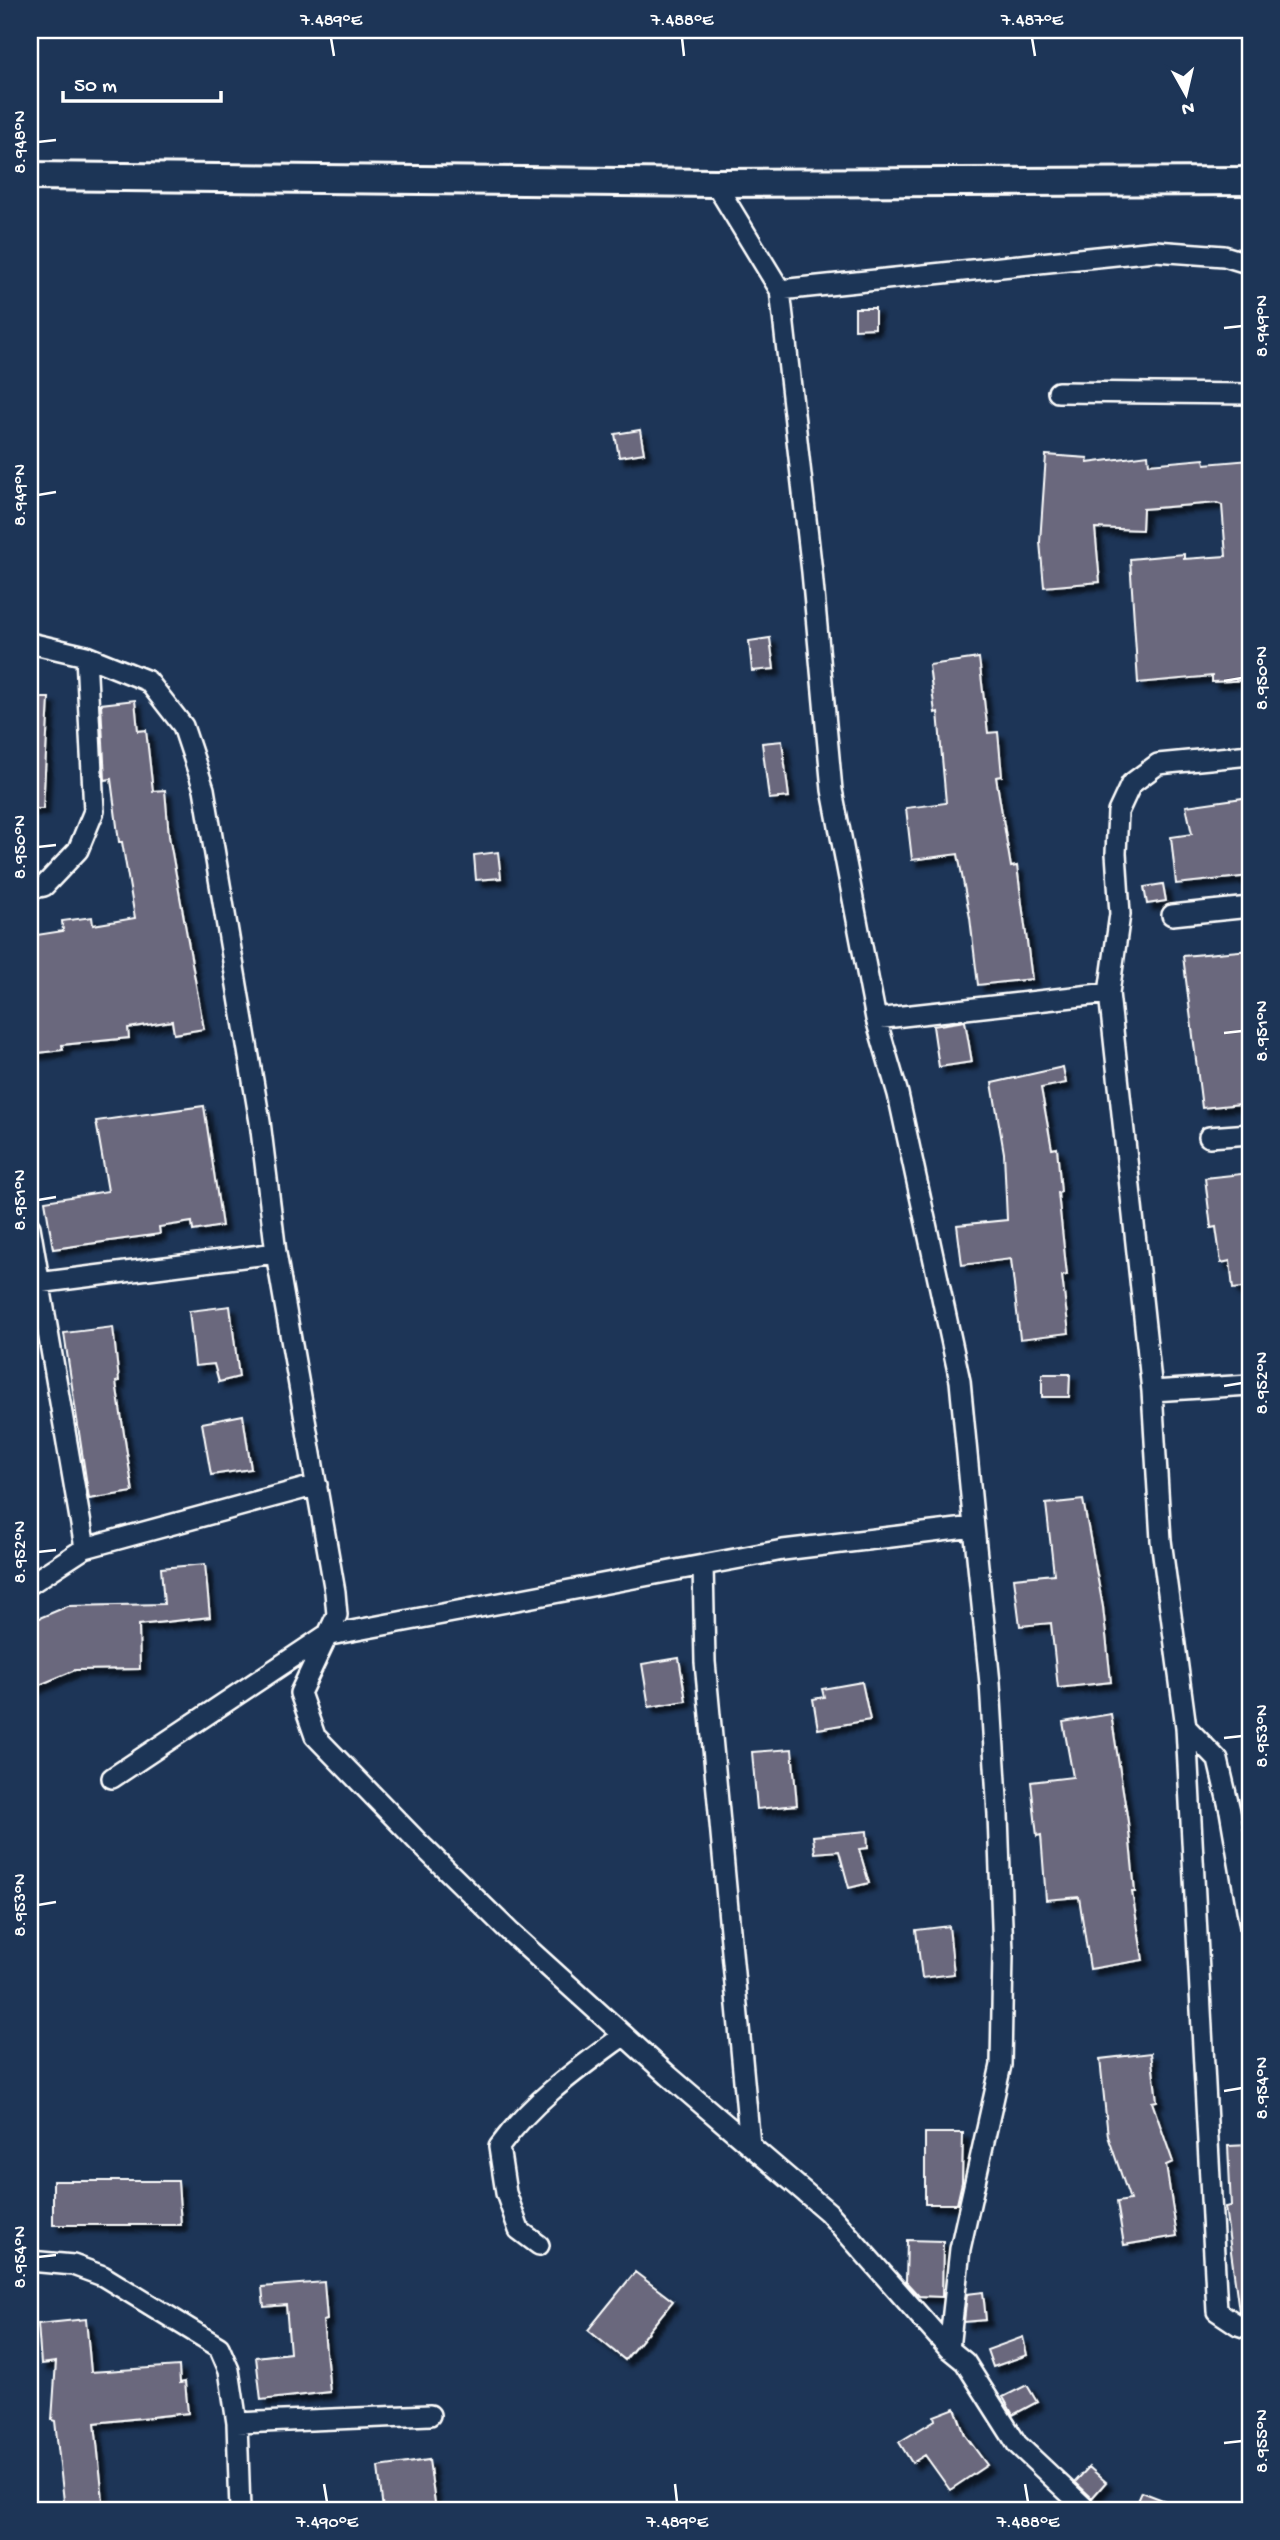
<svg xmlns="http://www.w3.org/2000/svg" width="1280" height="2540" font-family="'Gochi Hand',sans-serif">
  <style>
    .building { fill: #6a687d; stroke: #fff; stroke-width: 2; filter: url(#shadow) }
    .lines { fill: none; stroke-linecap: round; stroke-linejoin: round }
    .minor-casing { stroke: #fff; stroke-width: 24 }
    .secondary-casing { stroke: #fff; stroke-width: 32 }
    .minor { stroke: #1d3557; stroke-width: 19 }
    .secondary { stroke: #1d3557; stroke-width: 26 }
    .ticks { fill: none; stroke: #fff; stroke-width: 2.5 }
    .neatline { fill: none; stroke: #fff; stroke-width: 2.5 }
    .ticks-label { font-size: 18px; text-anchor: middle; fill: #fff }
  </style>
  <defs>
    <filter id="shadow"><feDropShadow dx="6" dy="6" stdDeviation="2" flood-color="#0009"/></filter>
  </defs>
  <rect width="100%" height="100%" fill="#1d3557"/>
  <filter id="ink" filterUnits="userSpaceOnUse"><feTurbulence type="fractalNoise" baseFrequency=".0143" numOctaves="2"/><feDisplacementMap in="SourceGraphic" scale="14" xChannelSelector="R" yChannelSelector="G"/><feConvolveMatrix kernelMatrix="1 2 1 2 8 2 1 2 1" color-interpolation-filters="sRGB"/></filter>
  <g filter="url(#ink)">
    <path class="building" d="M855,308H875V328L855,329Z
      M640,430L644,453L619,457L615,434Z
      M1046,455L1088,458L1087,463L1148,455L1149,464L1204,459L1205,464L1250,460V680L1212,682V676L1138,683L1130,559L1184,554V559L1226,556L1222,505L1217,503L1143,509L1142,530L1095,528L1100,582L1044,587L1040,542Z
      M770,638L774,669L752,671L749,641Z
      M979,658L988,733L998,732L1002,776L996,777L1011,867L1017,866L1032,979L978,985L970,918L958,854L912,860L906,808L946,803L938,712L935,713L929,665Z
      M30,698H49L43,809H30Z
      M135,700L138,731L146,730L153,791L165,790L169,836L204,1029L174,1034L172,1021L128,1028L129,1038L62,1045L63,1050L30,1054V936L63,931L62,921L92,917L93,925L135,918L122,842H119L111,779L105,780L101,704Z
      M782,741L789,797L769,799L762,743Z
      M1250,797V876L1176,884L1171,837L1192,834L1186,806Z
      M498,852L501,878L476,880L474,855Z
      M1163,884L1166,901L1147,904L1144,887Z
      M1250,950V1044H1245L1250,1103L1202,1108L1183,956Z
      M965,1021L972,1062L939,1067L933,1026Z
      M1063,1067L1066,1083L1041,1088L1052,1149L1057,1148L1061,1192L1058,1193L1067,1275L1062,1276L1069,1333L1020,1339L1011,1259L962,1265L957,1225L1007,1220L1004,1153L992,1083Z
      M204,1106L222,1226L193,1231L192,1222L159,1227L160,1234L53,1249L45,1201L108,1191L96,1121Z
      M1250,1173V1287L1233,1289L1230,1261L1221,1263L1216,1227L1211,1228L1205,1178Z
      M230,1306L239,1377L219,1382L214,1364L195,1366L189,1311Z
      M113,1327L119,1381L116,1382L133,1492L89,1499L64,1333Z
      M1042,1374H1070L1069,1397H1042Z
      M243,1415L251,1469L211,1475L202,1423Z
      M1083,1500L1103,1607L1111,1682L1058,1688L1051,1623L1020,1626L1014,1578L1054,1574L1046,1504Z
      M205,1564L210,1617L139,1625L140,1669L75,1670L30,1689V1622L68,1606L164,1604L161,1568Z
      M679,1658L686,1701L649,1707L642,1664Z
      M862,1682L870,1720L818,1729L813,1699L824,1697L822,1689Z
      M1111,1714L1128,1822L1135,1892H1132L1143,1960L1090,1969L1079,1897L1046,1900L1041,1835L1037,1836L1031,1782L1073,1777L1063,1722Z
      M792,1749L797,1805L757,1809L752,1752Z
      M867,1831L868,1848L859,1849L869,1883L849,1888L839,1851L815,1853L813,1836Z
      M949,1926L954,1974L922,1978L916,1930Z
      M1151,2053L1157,2101L1152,2102L1173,2162L1166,2165L1177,2236L1124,2245L1117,2202L1130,2200L1108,2136L1100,2059Z
      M925,2133H963L962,2182L957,2204H925Z
      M1250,2145V2314H1245L1239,2311L1225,2207L1231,2206L1228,2146Z
      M53,2181H178L181,2225H53Z
      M907,2240L943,2241L942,2297L919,2296L906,2282Z
      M635,2272L673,2301L625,2360L588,2330Z
      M324,2282L327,2320L323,2321L330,2392L261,2400L256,2357L290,2353L286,2305L264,2307L262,2287Z
      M983,2292L986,2320L964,2322L967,2294Z
      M86,2319L91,2372L179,2366L180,2383L185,2382L188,2413L95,2423L104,2510H65L55,2421L52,2420L56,2362L41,2364L38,2324Z
      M1023,2337L1027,2355L993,2367L987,2350Z
      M1027,2385L1037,2402L1013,2415L1003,2397Z
      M955,2408L965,2435L987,2465L950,2490L925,2455L912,2463L899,2442L935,2420L934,2416Z
      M429,2460L436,2510H383L378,2467Z
      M1089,2467L1106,2482L1092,2498L1075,2482Z
      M1142,2492L1186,2509V2510H1134Z"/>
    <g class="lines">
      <defs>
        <path id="minor" d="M780,290L1155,251L1224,256L1250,264
          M1058,392L1250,394
          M30,643L86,656L148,681L183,726L204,789L260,1122L276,1253L335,1592L337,1615L300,1693L315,1736L419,1843L511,1933L669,2076L828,2212L949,2349L965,2362L1017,2444L1087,2510
          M1250,755L1158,764L1131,784L1118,812L1116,853L1120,914L1109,993L1152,1391L1161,1540L1186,1727L1217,2311L1238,2325L1250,2329
          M30,889L44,886L78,850L94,811L86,656
          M1172,915L1250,907
          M876,1019L1109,993
          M1209,1137L1250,1134
          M30,1227L85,1548
          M38,1283L276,1253
          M1152,1391L1250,1385
          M703,1565L705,1662L750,2145
          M30,1584L85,1548L317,1485
          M1186,1727L1218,1760L1230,1811L1250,1927
          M112,1778L325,1636L783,1550L974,1527L960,1381L898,1094L876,1019L832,790L812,572L780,290L715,183
          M539,2245L519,2230L506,2193L499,2147C533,2100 578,2069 624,2035
          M30,2261L73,2265L103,2276L219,2347L229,2370L237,2423L240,2510
          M949,2349L960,2249L1001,2065L1003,1953L998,1815L990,1683L974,1527
          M237,2423L430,2415"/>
        <path id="secondary" d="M30,176L715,183L1250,181"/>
      </defs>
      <use href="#minor" class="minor-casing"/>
      <use href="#secondary" class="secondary-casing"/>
      <use href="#minor" class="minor"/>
      <use href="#secondary" class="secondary"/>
    </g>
  </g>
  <path class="ticks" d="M331,38L334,56M682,38L684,56M1032,38L1035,56M38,142L56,140M1224,328L1242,326M38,495L56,492M1224,681L1242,678M38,847L56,845M1224,1033L1242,1031M38,1200L56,1197M1224,1386L1242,1383M38,1552L56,1550M1224,1738L1242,1736M38,1905L56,1902M1224,2091L1242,2088M38,2257L56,2255M1224,2443L1242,2441M324,2484L327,2502M675,2484L677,2502M1025,2484L1028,2502"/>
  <rect width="1280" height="2540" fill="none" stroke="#1d3557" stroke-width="77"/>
  <g transform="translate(1186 94) rotate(172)" stroke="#1d3557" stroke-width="5" paint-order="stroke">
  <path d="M0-5L12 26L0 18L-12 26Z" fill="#ffffff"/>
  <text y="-10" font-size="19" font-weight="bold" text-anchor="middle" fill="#ffffff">N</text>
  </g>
  <path d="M63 91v10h158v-10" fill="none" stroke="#ffffff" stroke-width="3.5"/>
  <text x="74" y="91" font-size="21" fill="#ffffff" stroke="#1d3557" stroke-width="5" paint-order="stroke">50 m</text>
  <rect x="38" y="38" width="1204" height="2464" class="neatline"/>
  <g class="ticks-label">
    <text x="331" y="25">7.489°E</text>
    <text x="682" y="25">7.488°E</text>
    <text x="1032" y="25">7.487°E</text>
    <text transform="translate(19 142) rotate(-90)" y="6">8.948°N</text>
    <text transform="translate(1261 326) rotate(-90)" y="6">8.949°N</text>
    <text transform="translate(19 495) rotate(-90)" y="6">8.949°N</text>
    <text transform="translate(1261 678) rotate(-90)" y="6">8.950°N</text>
    <text transform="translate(19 847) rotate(-90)" y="6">8.950°N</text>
    <text transform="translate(1261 1031) rotate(-90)" y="6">8.951°N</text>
    <text transform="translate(19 1200) rotate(-90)" y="6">8.951°N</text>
    <text transform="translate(1261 1383) rotate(-90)" y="6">8.952°N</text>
    <text transform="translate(19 1552) rotate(-90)" y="6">8.952°N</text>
    <text transform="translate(1261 1736) rotate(-90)" y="6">8.953°N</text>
    <text transform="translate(19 1905) rotate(-90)" y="6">8.953°N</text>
    <text transform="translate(1261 2088) rotate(-90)" y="6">8.954°N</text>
    <text transform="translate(19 2257) rotate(-90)" y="6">8.954°N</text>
    <text transform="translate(1261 2441) rotate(-90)" y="6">8.955°N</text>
    <text x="327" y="2527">7.490°E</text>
    <text x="677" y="2527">7.489°E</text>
    <text x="1028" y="2527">7.488°E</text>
  </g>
</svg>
